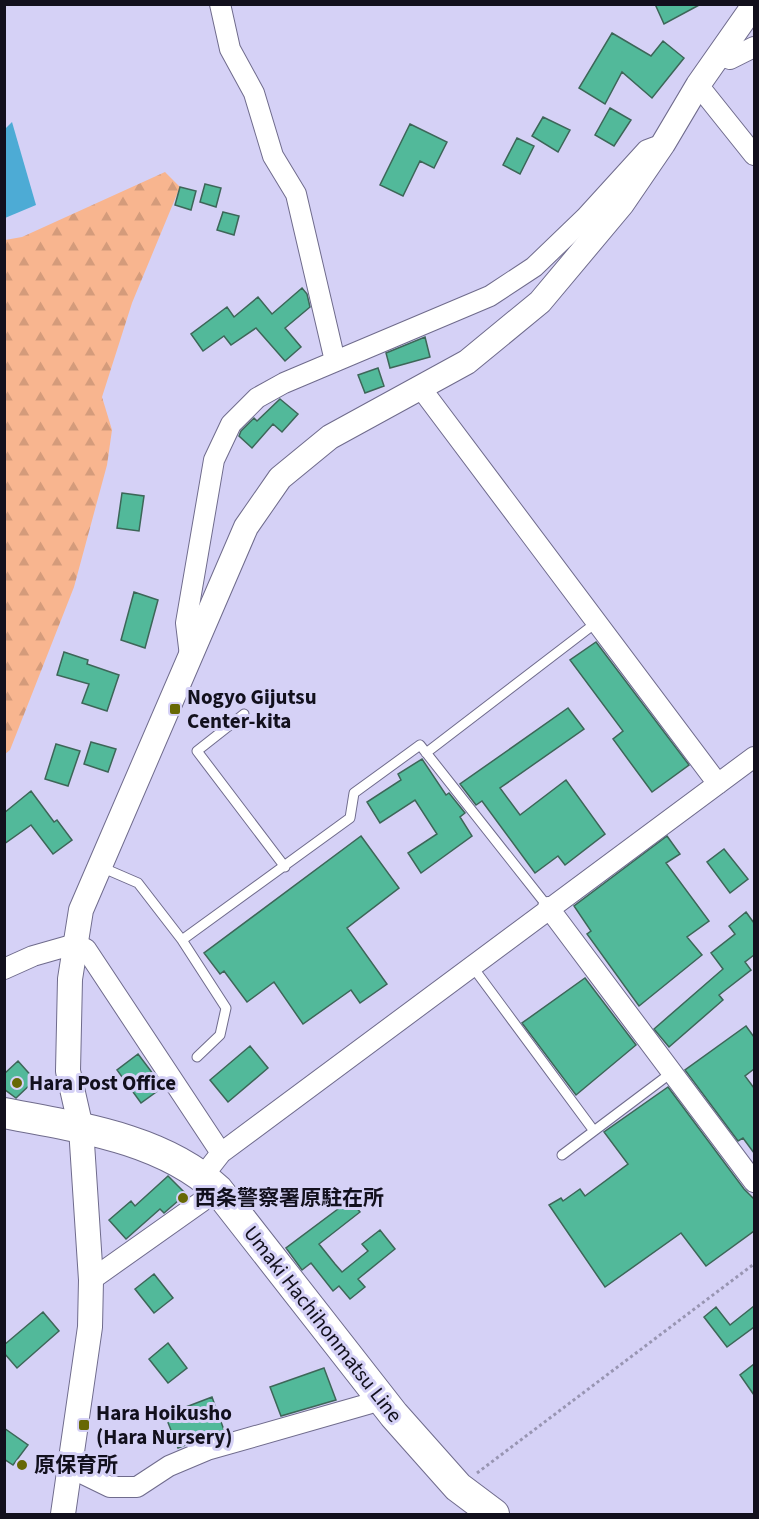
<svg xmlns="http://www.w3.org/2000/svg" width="759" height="1519" font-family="'Source Sans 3','Noto Sans JP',sans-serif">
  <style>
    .forest { fill: url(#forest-firs) }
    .water { fill: #4dabd5 }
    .building { fill: #52b99a; stroke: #3d6658; stroke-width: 1.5 }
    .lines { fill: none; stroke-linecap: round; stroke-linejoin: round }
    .service-casing { stroke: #6f6b8c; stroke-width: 11 }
    .minor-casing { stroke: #6f6b8c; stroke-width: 22 }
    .tertiary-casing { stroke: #6f6b8c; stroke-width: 26 }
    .primary-casing { stroke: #6f6b8c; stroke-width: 32 }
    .path { stroke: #9895b2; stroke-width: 3; stroke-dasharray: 3 3; stroke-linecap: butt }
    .service { stroke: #fff; stroke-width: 9 }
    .minor { stroke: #fff; stroke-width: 20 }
    .tertiary { stroke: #fff; stroke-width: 24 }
    .primary { stroke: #fff; stroke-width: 30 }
    .poi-dot { fill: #676805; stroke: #d5d1f6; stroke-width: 2 }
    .labels { text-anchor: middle; stroke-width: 6; stroke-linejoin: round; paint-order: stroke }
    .poi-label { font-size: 21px; font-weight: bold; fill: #12101d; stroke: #d5d1f6; text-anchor: start }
    .street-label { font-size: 21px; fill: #12101d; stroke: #d5d1f6 }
  </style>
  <defs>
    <pattern id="forest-firs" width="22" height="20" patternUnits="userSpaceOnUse" patternTransform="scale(1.5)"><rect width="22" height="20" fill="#f8b58f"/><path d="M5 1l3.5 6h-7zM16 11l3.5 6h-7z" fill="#d49b7b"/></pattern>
  </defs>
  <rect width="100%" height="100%" fill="#d5d1f6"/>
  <path class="forest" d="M165,172L180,187L132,303L102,397L112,430L107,465L74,587L10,750L5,754V240L22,237Z"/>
  <path class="water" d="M12,122L36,205L5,218V129Z"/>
  <path class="building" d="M655,4H701L664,24Z
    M612,33L651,56L663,41L684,58L652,98L622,72L605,104L579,88Z
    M610,108L631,120L614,146L595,135Z
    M543,117L570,130L558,152L532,136Z
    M410,124L447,142L434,168L420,161L403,196L380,185Z
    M517,138L534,146L520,174L503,165Z
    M205,184L221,188L216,207L200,202Z
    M180,187L196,191L191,210L175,205Z
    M223,212L239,216L234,235L217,230Z
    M302,288L307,294L310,307L285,328L301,347L285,361L256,328L231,345L224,336L203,351L191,334L227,307L234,317L258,297L272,314Z
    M425,337L430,357L390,368L386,353Z
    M378,368L384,386L365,393L358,375Z
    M280,399L298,414L282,432L273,424L252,448L239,436L241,431L254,418L257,421Z
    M122,493L144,496L139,531L117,528Z
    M134,592L158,600L145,648L121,640Z
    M596,642L689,765L652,792L613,739L623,731L570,660Z
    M64,652L88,660L87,664L119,675L107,711L82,703L89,684L57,675Z
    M568,708L584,729L500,788L520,815L566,780L605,834L565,865L558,856L535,873L482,801L476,805L460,784Z
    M91,742L116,749L108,772L84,764Z
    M56,744L80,751L68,786L45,779Z
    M422,759L446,795L449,793L465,813L460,817L472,836L421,873L408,853L437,834L415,800L380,823L367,802L401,780L398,774Z
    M31,791L54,822L57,820L72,840L53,854L31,825L4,844V813Z
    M361,836L399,888L347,928L387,984L360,1003L351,990L303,1024L274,982L247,1002L224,971L220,974L204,953Z
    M667,836L680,854L666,863L709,921L687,937L702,955L639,1006L587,934L591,931L574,906Z
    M724,849L748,879L730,893L707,862Z
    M746,912L754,923V955L745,962L751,970L719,995L723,1000L669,1047L654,1029L723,969L711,953L735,934L729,926Z
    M585,978L636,1045L576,1095L522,1023Z
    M746,1026L754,1037V1069L745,1076L754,1088V1153L743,1138L738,1141L685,1070Z
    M250,1046L268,1068L228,1102L210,1080Z
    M138,1054L163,1087L141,1103L117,1070Z
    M18,1061L35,1080L16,1098L4,1089V1074Z
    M668,1087L744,1189L754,1199V1231L706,1266L681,1233L605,1287L549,1205L561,1198L563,1201L580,1189L585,1196L628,1164L604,1132Z
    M168,1176L186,1194L164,1213L160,1209L126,1239L109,1220L131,1201L135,1206Z
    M350,1200L360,1212L319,1244L335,1264L342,1272L368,1251L362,1244L380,1230L395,1249L358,1279L365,1287L350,1299L339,1286L333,1291L311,1263L302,1270L286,1248Z
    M154,1274L173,1298L154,1313L135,1289Z
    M754,1306V1327L727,1347L704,1317L716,1307L730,1325Z
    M43,1312L59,1331L17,1368L4,1353V1345Z
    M168,1343L187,1368L168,1383L149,1359Z
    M754,1364V1395L740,1375Z
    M324,1368L336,1400L281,1416L270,1387Z
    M212,1397L224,1430L178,1448L165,1415Z
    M4,1428L28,1445L13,1465L4,1459Z"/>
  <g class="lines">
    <defs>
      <path id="service" d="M244,714L197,751L285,867
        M426,753L597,622
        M101,867L138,883L182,940L226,1008L220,1035L197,1057
        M182,940L350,818L354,793L420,745L548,907
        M472,966L594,1131
        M562,1155L671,1073"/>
      <path id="minor" d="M220,4L230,49L254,93L273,156L296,194L335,361
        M719,55L730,59L754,47
        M698,85L754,155
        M420,387L718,784
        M190,656L186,623L214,460L231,424L257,398L284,383L490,296L534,267L586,217L647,150L655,147
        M548,907L754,1182
        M4,969L33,956L75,944L86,949L221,1153
        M203,1176L221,1153L754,757
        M91,1280L218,1190
        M71,1468L110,1487H137L169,1466L207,1450L368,1404L379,1396"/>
      <path id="tertiary" d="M63,1514L90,1327L91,1280L81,1128L68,1071L70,979L81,910L246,527L280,478L330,437L467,362L540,302L622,204L663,144L698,85L754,5"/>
      <path id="primary" d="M4,1113C77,1127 162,1138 218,1190L394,1415L458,1487L494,1514"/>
    </defs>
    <use href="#service" class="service-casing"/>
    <use href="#minor" class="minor-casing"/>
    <use href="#tertiary" class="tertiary-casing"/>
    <use href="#primary" class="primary-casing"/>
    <path class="path" d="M477,1473L754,1264"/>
    <use href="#service" class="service"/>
    <use href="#minor" class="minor"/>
    <use href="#tertiary" class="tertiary"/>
    <use href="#primary" class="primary"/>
  </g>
  <g class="poi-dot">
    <rect x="169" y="703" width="12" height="12" rx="3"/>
    <circle cx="17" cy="1083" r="6"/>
    <circle cx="183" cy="1198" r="6"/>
    <rect x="78" y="1419" width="12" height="12" rx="3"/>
    <circle cx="22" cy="1465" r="6"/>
  </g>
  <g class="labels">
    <g class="poi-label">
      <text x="187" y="704">Nogyo Gijutsu<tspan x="187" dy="24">Center-kita</tspan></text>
      <text x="29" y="1090">Hara Post Office</text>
      <text x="195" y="1205">西条警察署原駐在所</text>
      <text x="96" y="1420">Hara Hoikusho<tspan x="96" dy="24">(Hara Nursery)</tspan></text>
      <text x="34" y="1472">原保育所</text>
    </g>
    <g class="street-label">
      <text transform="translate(323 1324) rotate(52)" y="7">Umaki Hachihonmatsu Line</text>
    </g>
  </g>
  <rect width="759" height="1519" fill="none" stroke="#12101d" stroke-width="12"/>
</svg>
